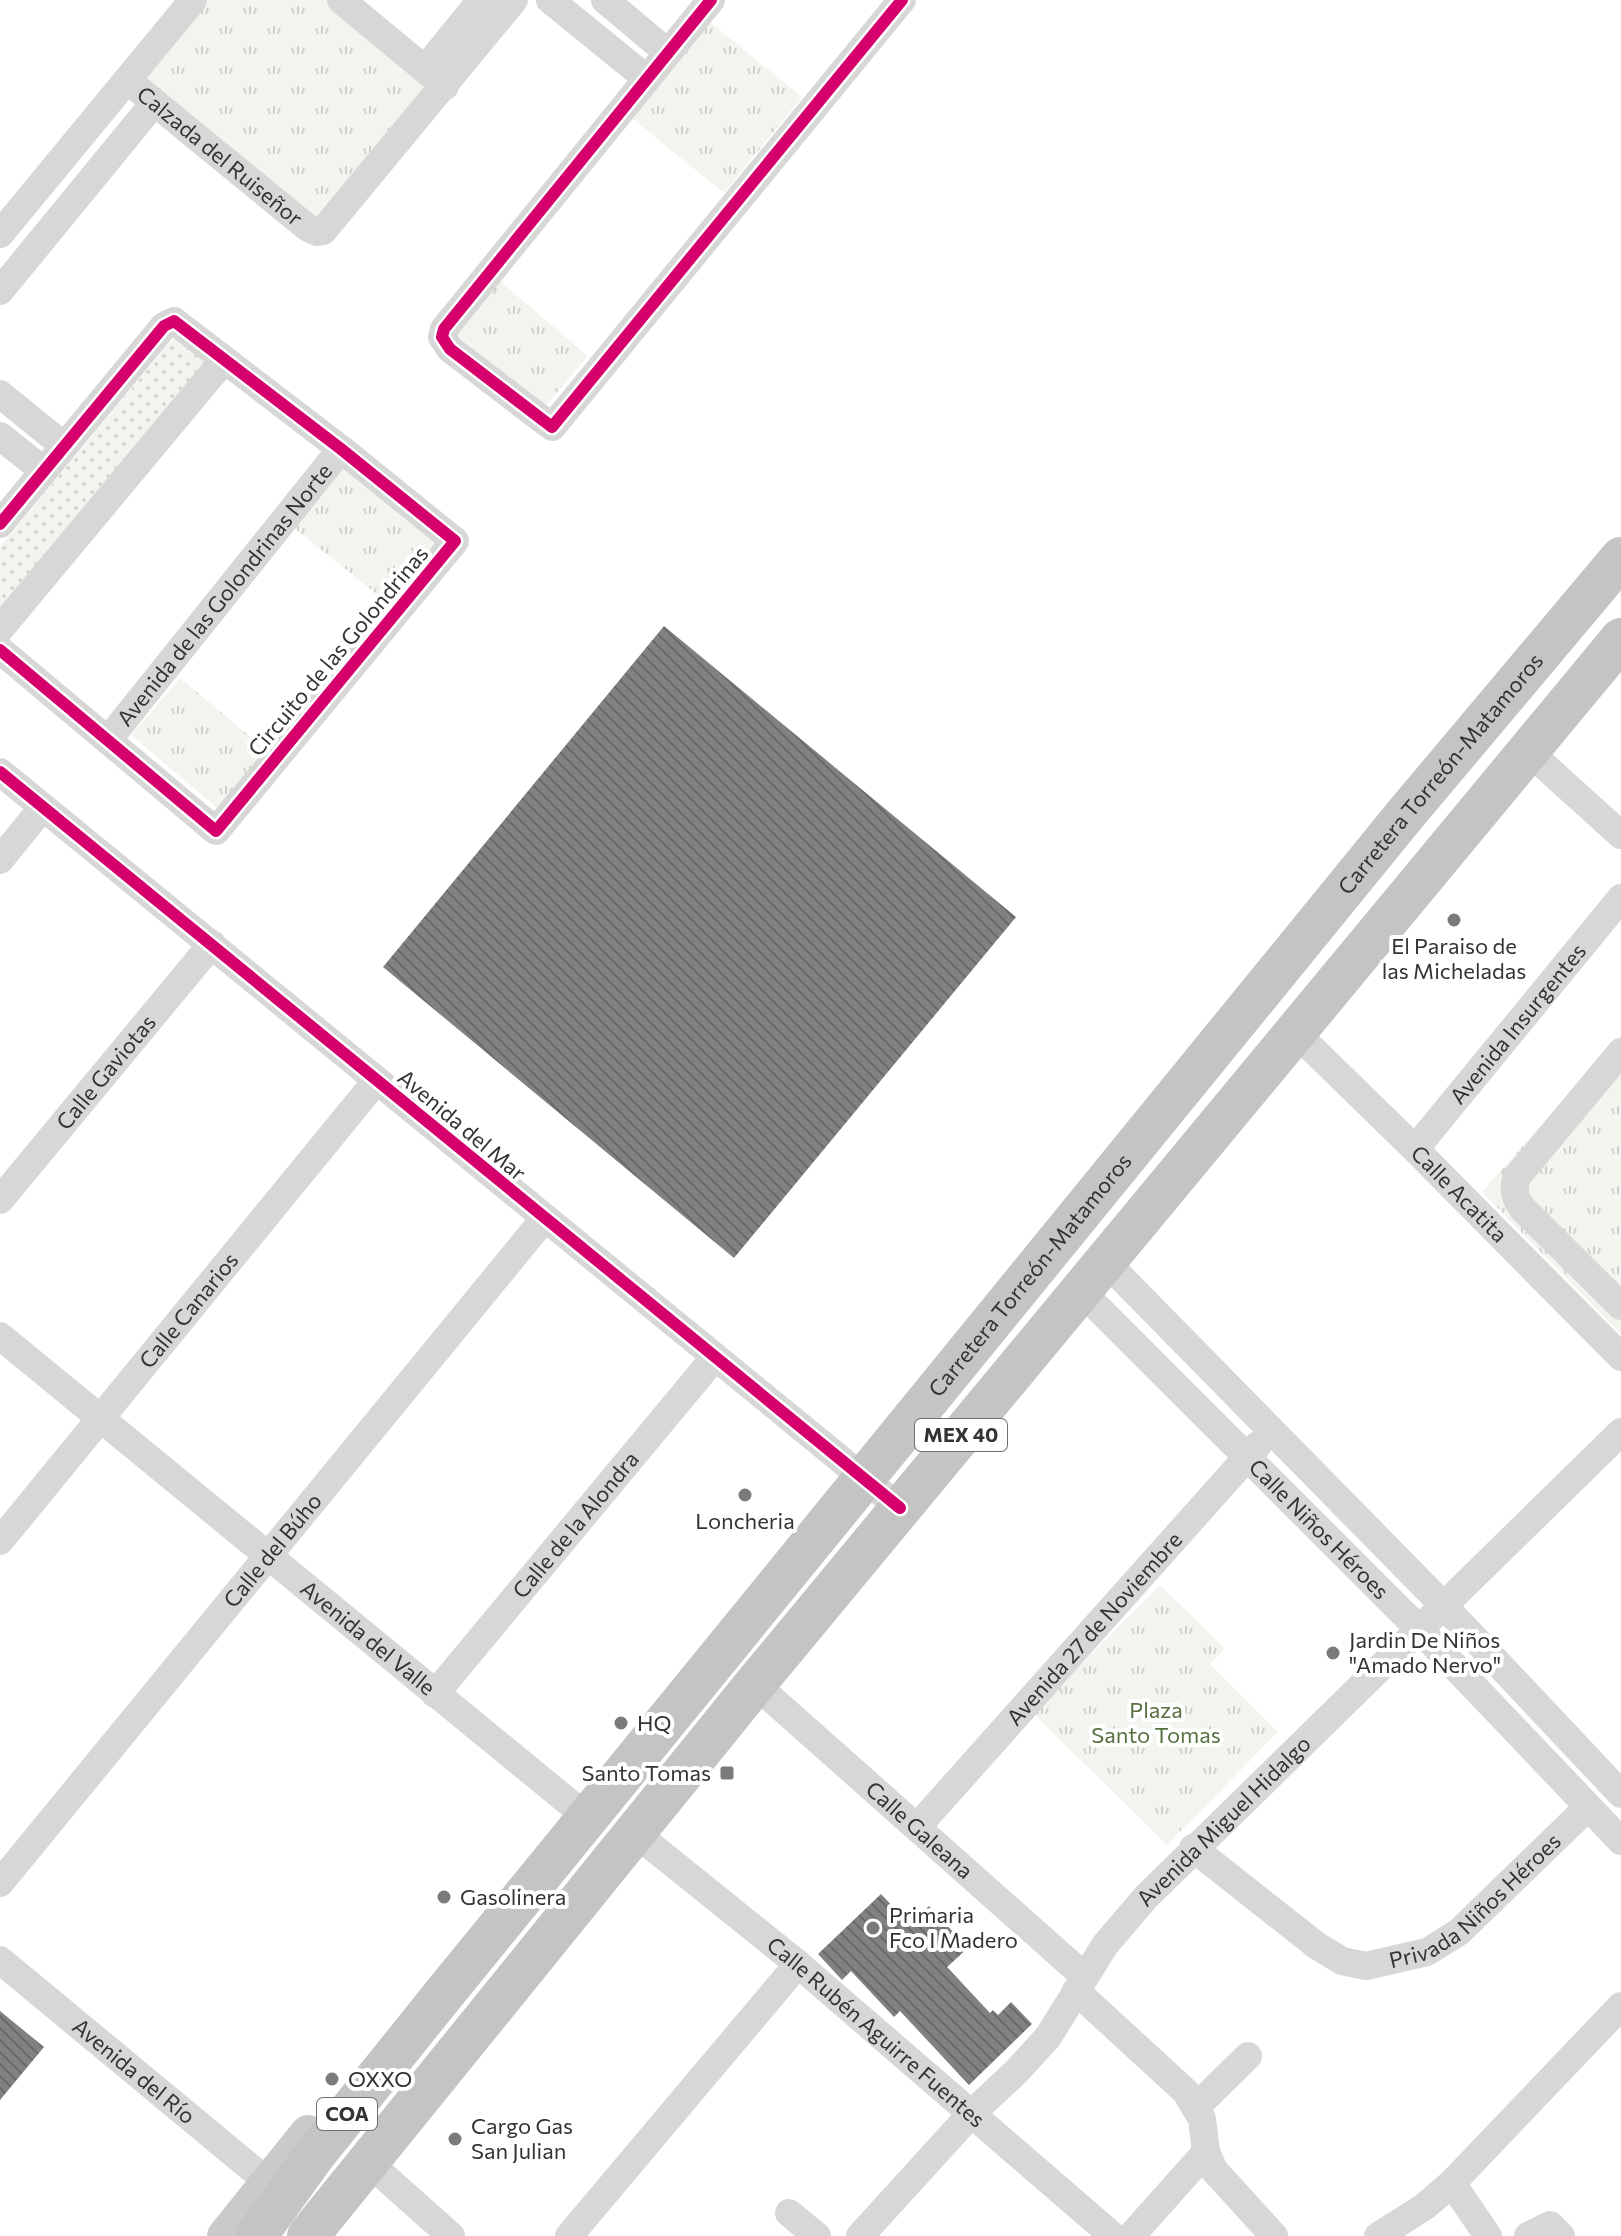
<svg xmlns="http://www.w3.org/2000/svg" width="1621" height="2236" font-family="Commissioner,sans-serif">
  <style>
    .park { fill: url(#park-tufts) }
    .garden { fill: url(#garden-dots) }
    .building { fill: url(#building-back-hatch) }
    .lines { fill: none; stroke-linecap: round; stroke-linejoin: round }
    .minor { stroke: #d7d7d7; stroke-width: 28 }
    .major { stroke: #cacaca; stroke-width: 36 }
    .highway { stroke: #c4c4c4; stroke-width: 42 }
    .cycleway-casing { stroke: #fff; stroke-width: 17 }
    .cycleway { stroke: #d6006c; stroke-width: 12 }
    .poi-dot { fill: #7a7a7a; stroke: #fff; stroke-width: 3 }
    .labels { text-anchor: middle; stroke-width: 8; stroke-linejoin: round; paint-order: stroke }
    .shield { fill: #fff; stroke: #707070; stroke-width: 2 }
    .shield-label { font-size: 20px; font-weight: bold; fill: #333 }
    .street-label { font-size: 22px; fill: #333; stroke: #fff }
    .poi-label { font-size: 22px; fill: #333; stroke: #fff; text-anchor: start }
    .park-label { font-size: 22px; fill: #56703f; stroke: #fff }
  </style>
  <defs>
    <pattern id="park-tufts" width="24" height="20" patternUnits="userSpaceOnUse" patternTransform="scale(2)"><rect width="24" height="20" fill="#f1f5ed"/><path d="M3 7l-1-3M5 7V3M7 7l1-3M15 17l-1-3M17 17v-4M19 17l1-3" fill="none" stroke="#cfd2cc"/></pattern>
    <pattern id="garden-dots" width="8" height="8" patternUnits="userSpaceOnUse" patternTransform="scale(2)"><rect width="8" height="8" fill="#f1f5ed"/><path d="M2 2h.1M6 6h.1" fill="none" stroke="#cfd2cc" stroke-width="1.8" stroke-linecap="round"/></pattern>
    <pattern id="building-back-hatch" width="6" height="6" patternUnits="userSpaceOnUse" patternTransform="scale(2)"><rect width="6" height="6" fill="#818181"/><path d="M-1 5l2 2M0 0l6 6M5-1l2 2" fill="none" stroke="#6a6a6a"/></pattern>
  </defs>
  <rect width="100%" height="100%" fill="#fff"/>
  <path class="park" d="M208,0H326L435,90L320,229L141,81Z
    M705,18L802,97L724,193L627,114Z
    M497,279L588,356L543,409L452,331Z
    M342,467L441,545L393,607L294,528Z
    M180,678L271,754L222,812L131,735Z
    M1621,1035V1334L1482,1192Z
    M1160,1585L1225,1649L1210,1664L1278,1732L1167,1845L1033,1713Z"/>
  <path class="garden" d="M176,335L208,361L0,617V547Z"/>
  <path class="building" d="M664,626L1016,917L734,1258L383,967Z
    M881,1894L909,1924L929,1906L968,1948L947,1967L990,2013L993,2010L998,2015L1011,2002L1032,2024L969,2085L900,2011L894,2017L851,1971L842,1980L818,1954Z
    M0,2011L44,2047L0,2100Z"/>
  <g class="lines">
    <g class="minor">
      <path d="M341,0L445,86"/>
      <path d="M550,0L646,78"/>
      <path d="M605,0L667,52"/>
      <path d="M711,0L444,329L442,337L450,349L552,427L902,0"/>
      <path d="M425,69L481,0"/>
      <path id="s1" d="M127,80L308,228L317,232L323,231L514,0"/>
      <path d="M0,234L193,0"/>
      <path d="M0,291L154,103"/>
      <path d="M0,394L64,446"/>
      <path d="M0,436L44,471"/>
      <path d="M0,524L164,326L174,321L341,449L455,541L216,831L0,650"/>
      <path d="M0,629L224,360"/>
      <path id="s2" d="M108,740L341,449"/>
      <path d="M1528,751L1621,835"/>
      <path d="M0,772L900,1508"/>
      <path d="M0,860L43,807"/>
      <path id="s3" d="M1294,1031L1415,1149L1621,1357"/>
      <path d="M1621,1052L1516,1178C1513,1191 1515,1198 1523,1209L1621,1306"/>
      <path id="s4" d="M1415,1149L1621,898"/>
      <path id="s5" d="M0,1200L212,944"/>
      <path d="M1104,1260L1443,1605L1621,1794"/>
      <path id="s6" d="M1080,1290L1418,1628L1621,1841"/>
      <path id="s7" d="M0,1336L588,1818"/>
      <path id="s8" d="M0,1541L377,1080"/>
      <path id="s9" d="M755,1684L1084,1976"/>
      <path id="s10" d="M435,1694L715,1357"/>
      <path id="s11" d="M917,1827L1258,1445"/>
      <path id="s12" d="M634,1832L798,1964L1113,2236"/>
      <path id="s13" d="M1193,1848L1316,1945L1342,1961L1366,1966L1427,1952L1459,1932L1587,1808"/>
      <path id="s14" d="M0,1883L544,1219"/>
      <path id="s15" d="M0,1960L268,2182"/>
      <path d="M1076,1991L1186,2092L1202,2119L1206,2152L1214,2170L1274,2236"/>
      <path d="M1196,2107L1248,2056"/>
      <path d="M368,2162L451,2236"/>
      <path d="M1452,2183L1488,2236"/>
      <path d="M789,2213L817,2236"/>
      <path d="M569,2236L798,1964"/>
      <path id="s16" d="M860,2236L972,2113L1016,2072L1048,2037L1105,1945L1146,1897L1621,1432"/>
      <path d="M1131,2236L1206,2152"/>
      <path d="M1378,2236L1424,2207L1452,2183L1621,2006"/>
      <path d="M1528,2236L1550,2225L1561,2236"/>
    </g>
    <path class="major" d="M225,2236L308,2133"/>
    <g class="highway">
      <path id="s17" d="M256,2236L316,2153L443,1995L1404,816L1621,558"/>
      <path d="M308,2236L755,1684L1621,639"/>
    </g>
    <defs>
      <path id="cycleway" d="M711,0L444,329L442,337L450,349L552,427L902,0
        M0,524L164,326L174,321L341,449L455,541L216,831L0,650
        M0,772L900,1508"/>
    </defs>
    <use href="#cycleway" class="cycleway-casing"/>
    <use href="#cycleway" class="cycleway"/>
  </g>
  <g class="poi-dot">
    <circle cx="1454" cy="920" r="8"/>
    <circle cx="745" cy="1495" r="8"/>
    <circle cx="1333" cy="1653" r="8"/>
    <circle cx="621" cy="1723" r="8"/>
    <rect x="719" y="1765" width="16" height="16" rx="4"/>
    <circle cx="444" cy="1897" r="8"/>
    <circle cx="873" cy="1928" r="8"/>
    <circle cx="332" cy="2079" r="8"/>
    <circle cx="455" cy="2139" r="8"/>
  </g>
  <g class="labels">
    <g class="shield">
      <rect x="915" y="1419" width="92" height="32" rx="6"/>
      <rect x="317" y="2098" width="60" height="32" rx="6"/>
    </g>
    <g class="shield-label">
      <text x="961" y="1442">MEX 40</text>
      <text x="347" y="2121">COA</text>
    </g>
    <g class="street-label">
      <text dy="8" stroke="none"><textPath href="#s1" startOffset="120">Calzada del Ruiseñor</textPath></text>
      <text dy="8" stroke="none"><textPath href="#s2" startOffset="186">Avenida de las Golondrinas Norte</textPath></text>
      <text transform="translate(338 651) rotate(-50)" y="8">Circuito de las Golondrinas</text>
      <text dy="8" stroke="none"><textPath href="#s17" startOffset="1882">Carretera Torreón-Matamoros</textPath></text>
      <text dy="8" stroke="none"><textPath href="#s4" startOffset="162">Avenida Insurgentes</textPath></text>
      <text dy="8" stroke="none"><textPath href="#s5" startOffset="166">Calle Gaviotas</textPath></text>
      <text transform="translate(462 1125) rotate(40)" y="8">Avenida del Mar</text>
      <text dy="8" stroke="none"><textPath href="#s3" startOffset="232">Calle Acatita</textPath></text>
      <text dy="8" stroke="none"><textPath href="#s17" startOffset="1234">Carretera Torreón-Matamoros</textPath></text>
      <text dy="8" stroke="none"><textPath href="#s8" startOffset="298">Calle Canarios</textPath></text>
      <text dy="8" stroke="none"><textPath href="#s10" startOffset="220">Calle de la Alondra</textPath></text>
      <text dy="8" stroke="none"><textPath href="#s6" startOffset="338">Calle Niños Héroes</textPath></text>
      <text dy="8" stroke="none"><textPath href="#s14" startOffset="430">Calle del Búho</textPath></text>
      <text dy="8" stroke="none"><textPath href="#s11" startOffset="266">Avenida 27 de Noviembre</textPath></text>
      <text dy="8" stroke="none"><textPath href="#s7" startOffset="476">Avenida del Valle</textPath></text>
      <text dy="8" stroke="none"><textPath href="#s16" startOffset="554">Avenida Miguel Hidalgo</textPath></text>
      <text dy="8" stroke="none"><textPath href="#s9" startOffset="220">Calle Galeana</textPath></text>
      <text dy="8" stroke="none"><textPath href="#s13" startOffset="342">Privada Niños Héroes</textPath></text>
      <text dy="8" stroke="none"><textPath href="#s12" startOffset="314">Calle Rubén Aguirre Fuentes</textPath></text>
      <text dy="8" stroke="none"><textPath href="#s15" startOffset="174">Avenida del Río</textPath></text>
    </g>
    <g class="poi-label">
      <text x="1454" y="954" text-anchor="middle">El Paraiso de<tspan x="1454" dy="25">las Micheladas</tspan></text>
      <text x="745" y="1529" text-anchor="middle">Loncheria</text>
      <text x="1349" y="1648">Jardin De Niños<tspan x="1349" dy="25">"Amado Nervo"</tspan></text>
      <text x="637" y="1731">HQ</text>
      <text x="711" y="1781" text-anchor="end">Santo Tomas</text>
      <text x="460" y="1905">Gasolinera</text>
      <text x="889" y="1923">Primaria<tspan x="889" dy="25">Fco I Madero</tspan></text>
      <text x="348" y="2087">OXXO</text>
      <text x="471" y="2134">Cargo Gas<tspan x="471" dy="25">San Julian</tspan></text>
    </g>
    <g class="park-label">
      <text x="1156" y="1718">Plaza<tspan x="1156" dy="25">Santo Tomas</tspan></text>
    </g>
  </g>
</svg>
